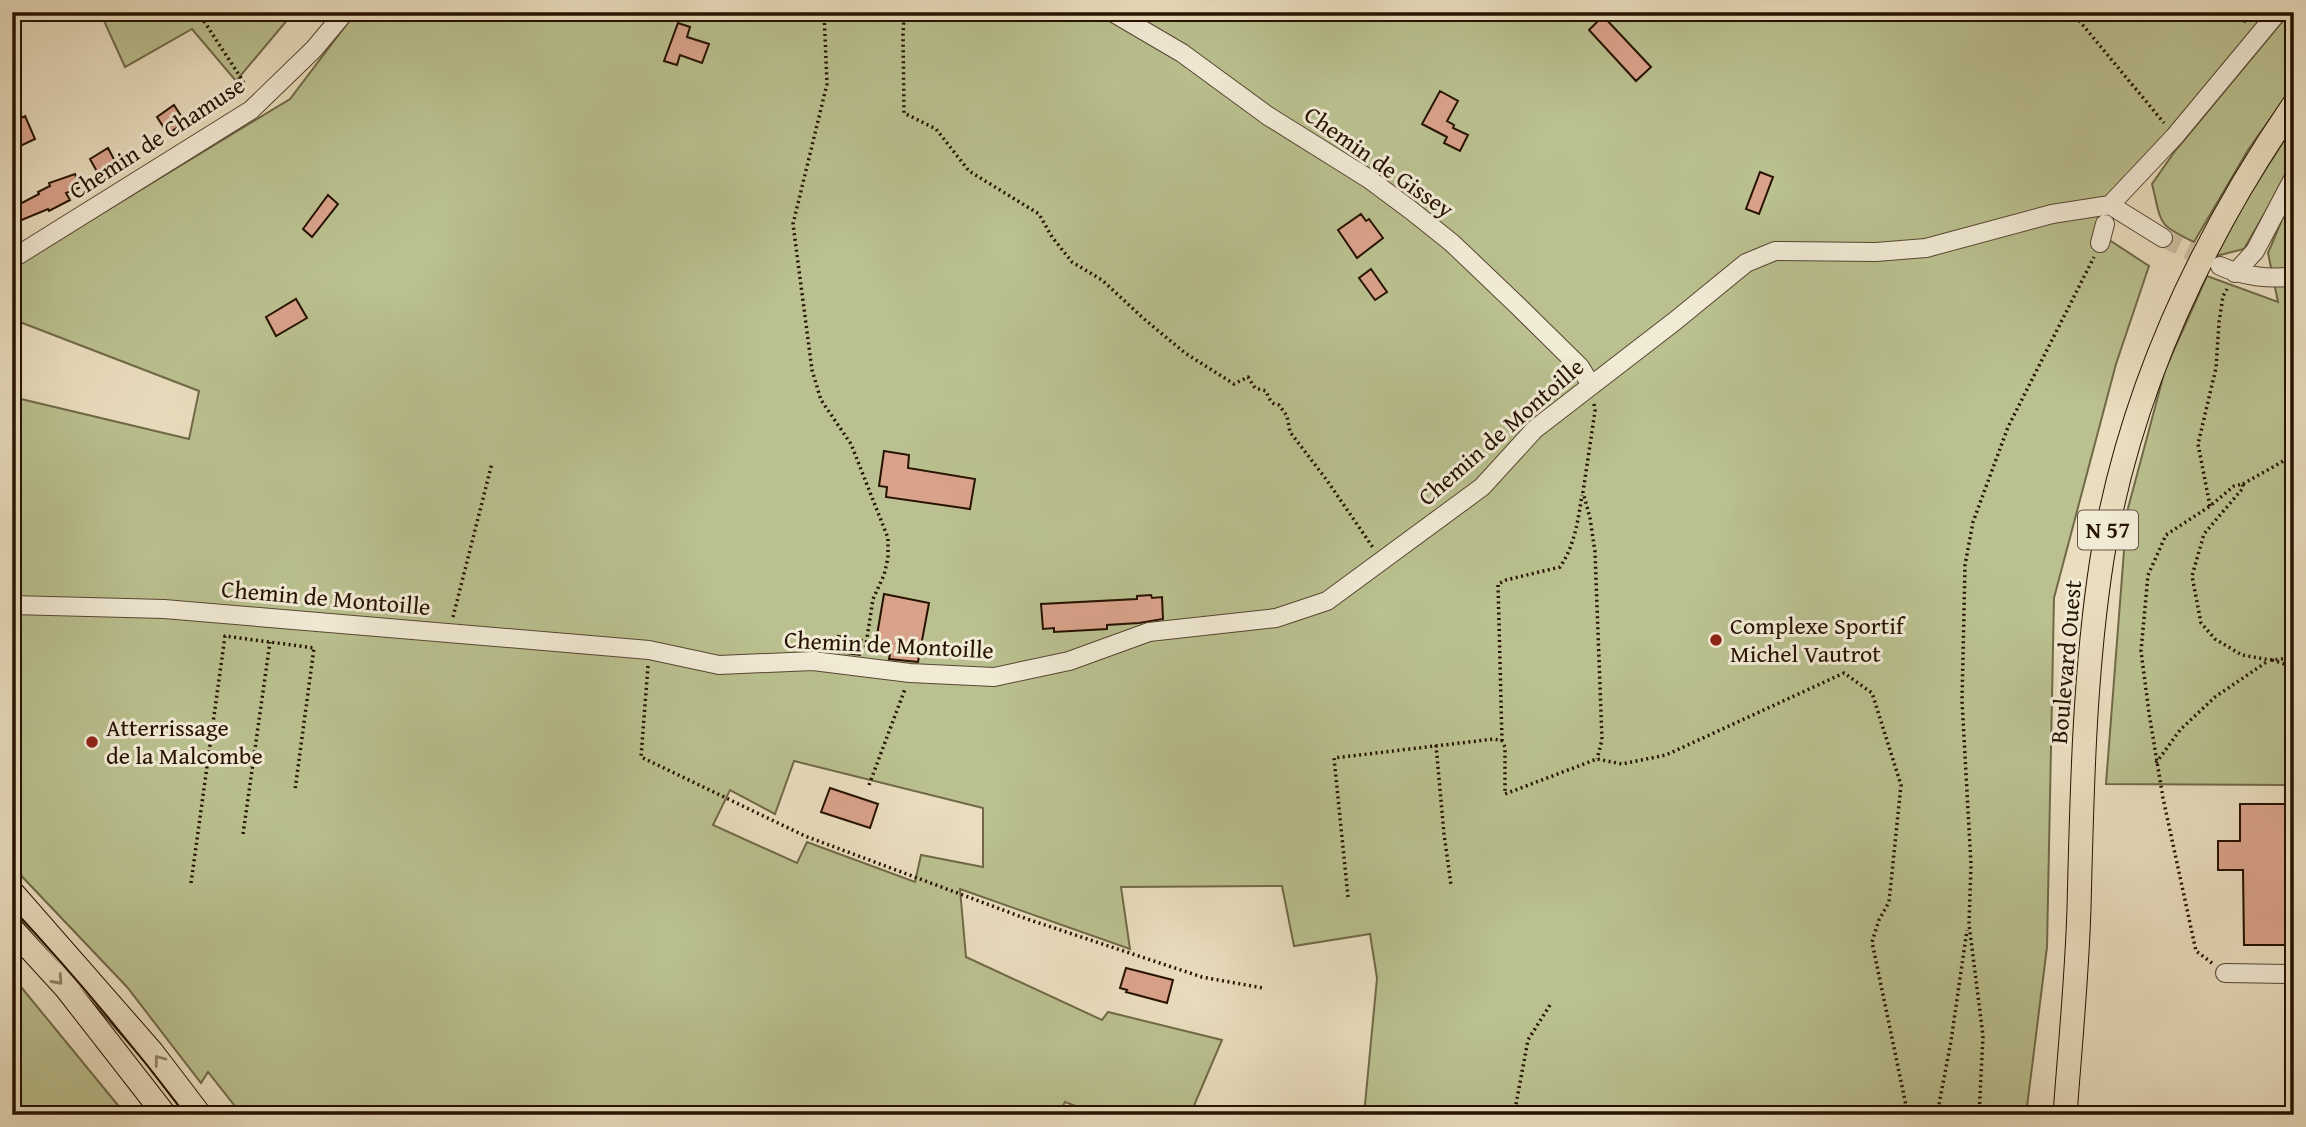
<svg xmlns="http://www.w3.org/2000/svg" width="2306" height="1127" font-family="'Gentium Book Plus',serif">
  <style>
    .green { fill: #bac08f; stroke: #706948; stroke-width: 2; fill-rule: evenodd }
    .building { fill: #d9a38b; stroke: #261200; stroke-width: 2 }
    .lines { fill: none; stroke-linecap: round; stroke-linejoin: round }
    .minor-tunnel { stroke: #cdbfa2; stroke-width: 18; stroke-dasharray: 18 9; stroke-linecap: butt }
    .minor-casing { stroke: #574530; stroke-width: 20 }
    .major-casing { stroke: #261200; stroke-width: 25 }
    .path { stroke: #261200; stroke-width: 3.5; stroke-dasharray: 2 3.5; stroke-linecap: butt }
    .minor { stroke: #f1ead5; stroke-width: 18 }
    .major { stroke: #eadebf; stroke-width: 23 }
    .tram { stroke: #261200; stroke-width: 2 }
    .oneway { stroke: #928269 }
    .poi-dot { fill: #8f2418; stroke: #f1ead5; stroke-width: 2.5 }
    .labels { text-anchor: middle; stroke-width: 6; stroke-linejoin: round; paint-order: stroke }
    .shield { fill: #f1ead5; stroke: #635340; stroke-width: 2 }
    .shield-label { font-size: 23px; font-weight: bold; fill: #261200 }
    .street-label { font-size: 24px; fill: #261200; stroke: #f1ead5 }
    .poi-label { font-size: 24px; fill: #261200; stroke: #f1ead5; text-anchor: start }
  </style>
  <rect width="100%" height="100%" fill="#eadebf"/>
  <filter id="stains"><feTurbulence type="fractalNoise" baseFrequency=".00286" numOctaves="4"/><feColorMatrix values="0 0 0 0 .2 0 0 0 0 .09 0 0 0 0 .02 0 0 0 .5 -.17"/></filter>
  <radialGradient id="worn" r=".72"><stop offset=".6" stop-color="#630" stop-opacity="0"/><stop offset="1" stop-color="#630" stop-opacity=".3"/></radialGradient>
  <path class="green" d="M100,12H294L236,81L192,29L125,67Z
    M356,12H2269L2149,153L2094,230L2149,266L2116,364L2054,598L2047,947L2026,1115H1364L1377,978L1370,934L1294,946L1282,886L1121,887L1130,949L960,889L966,957L1102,1020L1108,1012L1222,1040L1190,1115H1100L1065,1102L1058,1115H242L208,1072L201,1083L127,987L12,866V438L21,399L189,439L199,391L12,319V268L290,99ZM794,761L983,808V867L921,855L915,882L807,842L797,863L713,825L730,790L775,814Z
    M2290,12H2294V85L2248,150L2194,242C2156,224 2162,224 2152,184L2175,151Z
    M2294,125V162L2244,249L2216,256L2246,200Z
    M2294,191V785L2106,784L2127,512L2165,370L2207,276L2278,302L2268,253Z
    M12,976L126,1115H12Z"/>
  <path class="building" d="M1603,16L1651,67L1636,81L1589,30Z
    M678,23L690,27L687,37L709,44L702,63L680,55L677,65L664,61Z
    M1440,91L1458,101L1447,121L1454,125L1453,128L1468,135L1460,151L1444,143L1447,137L1422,124Z
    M174,105L185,122L168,134L157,117Z
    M25,116L35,139L12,150V122Z
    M108,148L118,167L100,177L90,159Z
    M1760,172L1773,177L1759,214L1746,209Z
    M75,174L79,188L66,193L70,200L49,211L48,209L12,224V208L39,194L38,192L50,186L49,183Z
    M328,195L338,204L312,237L303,229Z
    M1361,214L1366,221L1369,219L1383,238L1357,258L1338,230Z
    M1371,269L1387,292L1375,300L1359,278Z
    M296,299L307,318L276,336L266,317Z
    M884,451L909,455L908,468L975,479L970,509L886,497L887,487L879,486Z
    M884,594L929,603L918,662L889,659L892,644L876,641Z
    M1151,595L1152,598L1162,597L1163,619L1139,623L1107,625V629L1054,632V628L1043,629L1041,604L1137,599V596Z
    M838,636L862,640L860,655L836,652Z
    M830,788L878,804L870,828L821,812Z
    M2240,804H2294V945H2244L2243,870H2218V841H2240Z
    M1126,968L1173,980L1167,1003L1126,992L1127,990L1120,988Z"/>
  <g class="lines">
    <path class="minor-tunnel" d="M2163,238L2214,263"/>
    <defs>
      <path id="minor" d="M1112,12L1182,53L1268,116L1369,179L1412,211L1452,243L1517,305L1580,367L1591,385
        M2110,205L2175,136L2278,12
        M2100,243L2105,224
        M12,259L251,110L314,49L345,12
        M2220,266C2242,276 2270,280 2294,276
        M2235,273L2255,251L2294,177
        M12,605L164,609L649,650L719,665L813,661L910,673L994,677L1069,661L1149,632L1276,618L1327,601L1482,487L1535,429L1675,321L1746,263L1775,251L1876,252L1926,248L2052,214L2110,205L2163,238
        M2225,973L2294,974"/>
      <path id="major" d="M12,892L152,1052L200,1115
        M12,929L66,988L165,1115
        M2065,1115C2070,1046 2077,977 2079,908C2082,792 2084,675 2102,559C2129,394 2200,241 2294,104"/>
    </defs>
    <use href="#minor" class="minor-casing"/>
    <use href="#major" class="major-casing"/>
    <path class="path" d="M198,12L243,81L246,91
      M824,12L827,84L793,224L812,370L821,400L851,444L888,538V558L884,575L873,599L865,651
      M902,12L904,19L903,34L904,113L936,129L969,171L1039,214L1052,237L1072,262L1102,280L1143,318L1185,353L1234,384L1248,377L1255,388L1266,391C1269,398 1271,405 1279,405L1287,416L1290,432L1326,479L1374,549
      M2072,12L2164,123
      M2238,12L2248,25
      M1594,404L1595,411L1583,492L1590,518L1595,552L1602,740L1597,759
      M2243,484L2294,455
      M2210,506L2198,444L2216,368L2219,322L2223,296L2227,289
      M453,617L492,463
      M2272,660L2294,667
      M648,666L641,757L805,836L1027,919L1202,977L1263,988
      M1502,741L1498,584L1506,580L1560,567C1575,545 1578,520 1582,495
      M1436,745L1444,834L1451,885
      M2156,763L2180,730L2215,697L2268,661
      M869,785L905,689
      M243,834L270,642
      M191,883L225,636L314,648L295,790
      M1348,897L1334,758L1494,739L1502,741L1505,747V794L1597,759L1622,764L1666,755L1844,673L1872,693L1901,785L1889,902L1879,920L1872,942L1908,1115
      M2212,963L2196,951L2163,798L2149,713L2141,651L2148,575L2166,535L2210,506L2234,486L2243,484V488L2204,534L2192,576L2201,623L2215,639L2242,655L2270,660L2294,658
      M12,1110L15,1115
      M1514,1115L1528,1040L1550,1005
      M1937,1115L1951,1041L1967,930
      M1979,1115L1983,1036L1969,924L1971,865L1962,701L1965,565L1973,522L2008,427L2094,257"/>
    <use href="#minor" class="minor"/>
    <use href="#major" class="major"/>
    <path class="tram" d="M12,908C74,975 131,1043 186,1115"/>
  </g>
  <defs><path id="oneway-chevron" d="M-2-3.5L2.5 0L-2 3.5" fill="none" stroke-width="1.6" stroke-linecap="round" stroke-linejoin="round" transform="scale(1.75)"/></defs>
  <g class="oneway">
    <use href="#oneway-chevron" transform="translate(58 980) rotate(48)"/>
    <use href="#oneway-chevron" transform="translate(159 1060) rotate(-127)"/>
  </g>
  <g class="poi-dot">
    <circle cx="1716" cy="640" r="7"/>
    <circle cx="92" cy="742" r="7"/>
  </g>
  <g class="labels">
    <rect class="shield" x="2078" y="510.5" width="60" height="39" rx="5"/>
    <g class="shield-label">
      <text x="2108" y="538">N 57</text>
    </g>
    <g class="street-label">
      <text transform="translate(157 138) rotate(-33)" y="8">Chemin de Chamuse</text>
      <text transform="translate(1379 162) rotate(35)" y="8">Chemin de Gissey</text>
      <text transform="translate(1501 432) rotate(-41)" y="8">Chemin de Montoille</text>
      <text transform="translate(326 598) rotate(5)" y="8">Chemin de Montoille</text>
      <text transform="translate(889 645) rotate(3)" y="8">Chemin de Montoille</text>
      <text transform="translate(2066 662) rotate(-85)" y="8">Boulevard Ouest</text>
    </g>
    <g class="poi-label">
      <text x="1730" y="634">Complexe Sportif<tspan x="1730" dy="28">Michel Vautrot</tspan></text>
      <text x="106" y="736">Atterrissage<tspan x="106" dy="28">de la Malcombe</tspan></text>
    </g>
  </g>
  <rect width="2306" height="1127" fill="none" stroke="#eadebf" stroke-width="42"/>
  <rect x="14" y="14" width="2278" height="1099" fill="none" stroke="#261200" stroke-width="3.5"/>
  <rect x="21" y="21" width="2264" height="1085" fill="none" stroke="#261200" stroke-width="2"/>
  <rect width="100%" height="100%" filter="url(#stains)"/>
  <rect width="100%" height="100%" fill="url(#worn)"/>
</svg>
